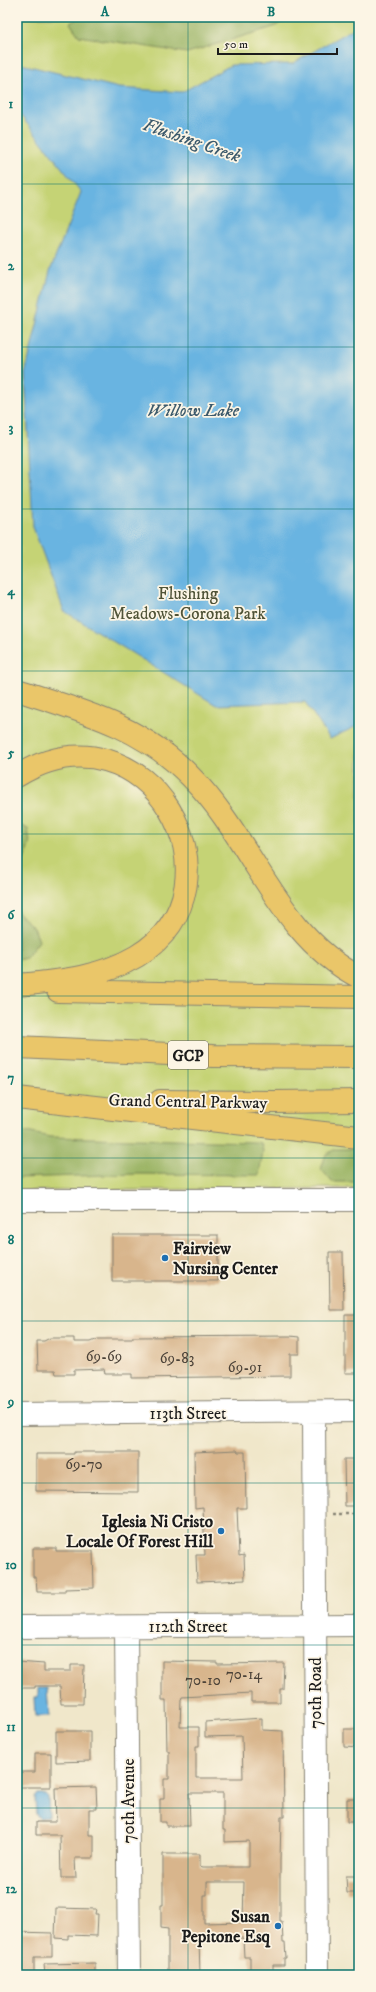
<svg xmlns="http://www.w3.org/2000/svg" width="376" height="1992" font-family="'IM FELL DW Pica',serif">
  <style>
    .green { fill: #c5d375; stroke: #707848 }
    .forest { fill: #9cb566; stroke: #5c6841 }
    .water { fill: #69b4e1; stroke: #42687e }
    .building { fill: #d8b58c; fill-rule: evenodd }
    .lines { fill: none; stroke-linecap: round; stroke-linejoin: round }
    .minor-casing { stroke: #868273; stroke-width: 24 }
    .highway-casing { stroke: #868273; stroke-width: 24 }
    .path { stroke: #868273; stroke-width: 2.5; stroke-dasharray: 3 3; stroke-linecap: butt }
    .minor { stroke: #fff; stroke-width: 22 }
    .highway { stroke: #eac669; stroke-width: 22 }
    .grid { fill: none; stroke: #0f766e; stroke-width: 1; stroke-opacity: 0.55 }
    .poi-dot { fill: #1f6fb2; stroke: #fcf5e5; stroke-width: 1.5 }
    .labels { text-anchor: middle; stroke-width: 3.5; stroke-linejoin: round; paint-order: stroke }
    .number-label { font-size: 15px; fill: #4b4238 }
    .shield { fill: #fcf5e5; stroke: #5f5d58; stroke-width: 1 }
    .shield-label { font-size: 16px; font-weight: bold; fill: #1c1c1c }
    .park-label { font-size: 17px; fill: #4f5337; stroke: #fcf5e5 }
    .street-label { font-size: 17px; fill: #1c1c1c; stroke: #fcf5e5 }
    .poi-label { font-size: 17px; font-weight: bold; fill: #1c1c1c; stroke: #fcf5e5; text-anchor: end }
    .water-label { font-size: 18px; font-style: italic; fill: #3b596b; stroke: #fcf5e5 }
    .neatline { fill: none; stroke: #0f766e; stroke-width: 1.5 }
    .grid-label { font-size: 13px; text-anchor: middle; font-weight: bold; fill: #0f766e }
  </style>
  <rect width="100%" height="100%" fill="#fcf5e5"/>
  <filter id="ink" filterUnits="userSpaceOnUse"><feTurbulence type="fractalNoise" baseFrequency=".025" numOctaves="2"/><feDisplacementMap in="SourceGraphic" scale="8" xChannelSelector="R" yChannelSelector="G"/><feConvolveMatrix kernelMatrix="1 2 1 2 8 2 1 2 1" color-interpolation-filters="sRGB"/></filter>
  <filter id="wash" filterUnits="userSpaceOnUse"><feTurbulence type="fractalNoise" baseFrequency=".012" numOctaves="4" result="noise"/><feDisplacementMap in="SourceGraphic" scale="16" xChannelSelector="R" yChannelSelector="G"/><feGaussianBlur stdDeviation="0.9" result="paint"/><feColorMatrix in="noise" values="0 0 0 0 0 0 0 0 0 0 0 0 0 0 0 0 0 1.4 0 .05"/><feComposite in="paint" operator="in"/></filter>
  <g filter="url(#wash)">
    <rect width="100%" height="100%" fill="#f0e7ca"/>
    <path class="green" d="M17,17H359V1188L17,1191Z"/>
    <path class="forest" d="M80,17H290L274,27L187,53L79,36L70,23Z
      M20,825L28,829L30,843L17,879V826Z
      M17,910L20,915L34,928L39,941L26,958L17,960Z
      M17,1130L50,1137L254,1142L261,1143L263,1151L259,1175L137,1174L17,1178Z
      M336,1149H359V1182H332L321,1169L326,1154Z"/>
    <path class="water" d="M359,25V725L330,739L305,702L216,705L64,611L33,527L25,374L50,271L81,192L17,111V63L119,88L182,92L231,65L292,64Z
      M38,1688H47L49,1716H35L34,1697H38Z
      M38,1794H45L48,1797L49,1817L39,1818L36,1814L35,1798Z"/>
    <g id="blocks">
      <path class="building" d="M112,1235H218V1281H112Z
        M329,1252H343L344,1310H330Z
        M345,1315H359V1373H345Z
        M290,1336L299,1337V1354H290V1376L132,1378V1374H105L104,1369L74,1370V1374H56L55,1370H38L37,1341H44L50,1338H74V1342H91L98,1339H132V1337Z
        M237,1450L238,1452H245L246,1508H237L239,1556L244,1555L245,1580L197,1582L196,1555H205L203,1507L195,1508L194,1452Z
        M74,1452H138V1492L36,1491V1454H74Z
        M344,1459H359V1506H345Z
        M33,1548H56V1551H93L94,1588L65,1589V1592H37L36,1577H33Z
        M162,1661L217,1662V1664L284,1663L283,1689H280V1702H251V1693L182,1697L181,1700L180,1727H199V1746H196V1778H243L242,1736L205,1737V1722L262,1718V1730L283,1731L284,1817H281L280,1861V1921H282L283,1942H285L286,1958H284V1965H273V1972L250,1973V1957H244L243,1938L199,1939L200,1975H168V1929L161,1928V1905H163V1854H200V1866L203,1867H249V1841L225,1842V1830H223V1793H189L190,1826H166V1822H160V1799H164V1779H169V1751H167L166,1700H162ZM207,1882H244L243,1922L204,1923V1895H207Z
        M17,1662L44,1664V1671H71V1665H84L83,1704H61L60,1686H35V1688H17Z
        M344,1729H359V1748L344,1747Z
        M56,1731H90V1761L56,1762Z
        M35,1753H51V1787H17V1772H35Z
        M96,1787L97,1809H89V1835H94V1858H75L76,1878H61L60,1835H36V1822H56L55,1788Z
        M347,1799H359V1822H347Z
        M346,1876H359V1893H347Z
        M56,1908L96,1909L95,1914H98L97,1936L68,1935V1939L55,1938Z
        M17,1932L52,1933V1957H34V1975H17Z
        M95,1963V1975H45L44,1964Z"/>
    </g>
  </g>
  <g filter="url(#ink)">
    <use href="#blocks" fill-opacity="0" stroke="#868273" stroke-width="1"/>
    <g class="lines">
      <defs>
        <path id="minor" d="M17,1200H359
          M314,1412L317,1975
          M17,1414L359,1411
          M17,1627L359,1625
          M126,1627L129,1975"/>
        <path id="highway" d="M17,690C82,711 142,726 191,777C253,839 277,935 359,977
          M17,776C147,696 253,885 137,956C100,978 59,981 17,985
          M58,991L359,997
          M17,1047L213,1056L359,1057
          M17,1098L359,1137
          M160,1101L274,1102L359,1101"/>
      </defs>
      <use href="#minor" class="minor-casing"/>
      <use href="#highway" class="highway-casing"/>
      <path class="path" d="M333,1514H359"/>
      <use href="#minor" class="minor"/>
      <use href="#highway" class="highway"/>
    </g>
  </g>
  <path class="grid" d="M188,17V1975M17,184H359M17,347H359M17,509H359M17,671H359M17,834H359M17,996H359M17,1158H359M17,1321H359M17,1483H359M17,1645H359M17,1808H359"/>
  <g class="poi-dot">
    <circle cx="165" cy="1258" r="4"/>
    <circle cx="221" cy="1531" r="4"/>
    <circle cx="278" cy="1926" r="4"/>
  </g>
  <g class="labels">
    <g class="number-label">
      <text x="104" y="1361">69-69</text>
      <text x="177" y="1363">69-83</text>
      <text x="245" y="1372">69-91</text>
      <text x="84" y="1469">69-70</text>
      <text x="244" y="1679">70-14</text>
      <text x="203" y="1685">70-10</text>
    </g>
    <rect class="shield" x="168" y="1041" width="40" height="28" rx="3"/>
    <g class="shield-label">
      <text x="188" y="1061">GCP</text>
    </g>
    <g class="park-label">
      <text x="188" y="599">Flushing<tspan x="188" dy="20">Meadows-Corona Park</tspan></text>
    </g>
    <g class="street-label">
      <text transform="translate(188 1101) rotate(1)" y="6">Grand Central Parkway</text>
      <text x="188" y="1419">113th Street</text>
      <text x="188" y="1632">112th Street</text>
      <text transform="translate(315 1693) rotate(-90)" y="6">70th Road</text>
      <text transform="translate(128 1801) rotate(-90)" y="6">70th Avenue</text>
    </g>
    <g class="poi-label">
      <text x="173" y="1254" text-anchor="start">Fairview<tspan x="173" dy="20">Nursing Center</tspan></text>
      <text x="213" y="1527">Iglesia Ni Cristo<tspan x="213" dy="20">Locale Of Forest Hill</tspan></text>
      <text x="270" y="1922">Susan<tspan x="270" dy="20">Pepitone Esq</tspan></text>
    </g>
    <g class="water-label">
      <text transform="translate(192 140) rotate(19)" y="6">Flushing Creek</text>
      <text x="193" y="416">Willow Lake</text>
    </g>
  </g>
  <rect width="376" height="1992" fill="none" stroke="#fcf5e5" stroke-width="44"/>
  <path d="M218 48v6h119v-6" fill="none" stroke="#1c1c1c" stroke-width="2"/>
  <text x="224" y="48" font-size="12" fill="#1c1c1c" stroke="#fcf5e5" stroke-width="3" paint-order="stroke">50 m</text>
  <rect x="22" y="22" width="332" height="1948" class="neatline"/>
  <g class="grid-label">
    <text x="105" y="16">A</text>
    <text x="271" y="16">B</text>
    <text x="11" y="108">1</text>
    <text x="11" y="270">2</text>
    <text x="11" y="432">3</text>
    <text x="11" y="595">4</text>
    <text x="11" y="757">5</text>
    <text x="11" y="919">6</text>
    <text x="11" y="1082">7</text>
    <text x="11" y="1244">8</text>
    <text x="11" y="1406">9</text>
    <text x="11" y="1569">10</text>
    <text x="11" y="1731">11</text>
    <text x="11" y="1893">12</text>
  </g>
</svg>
